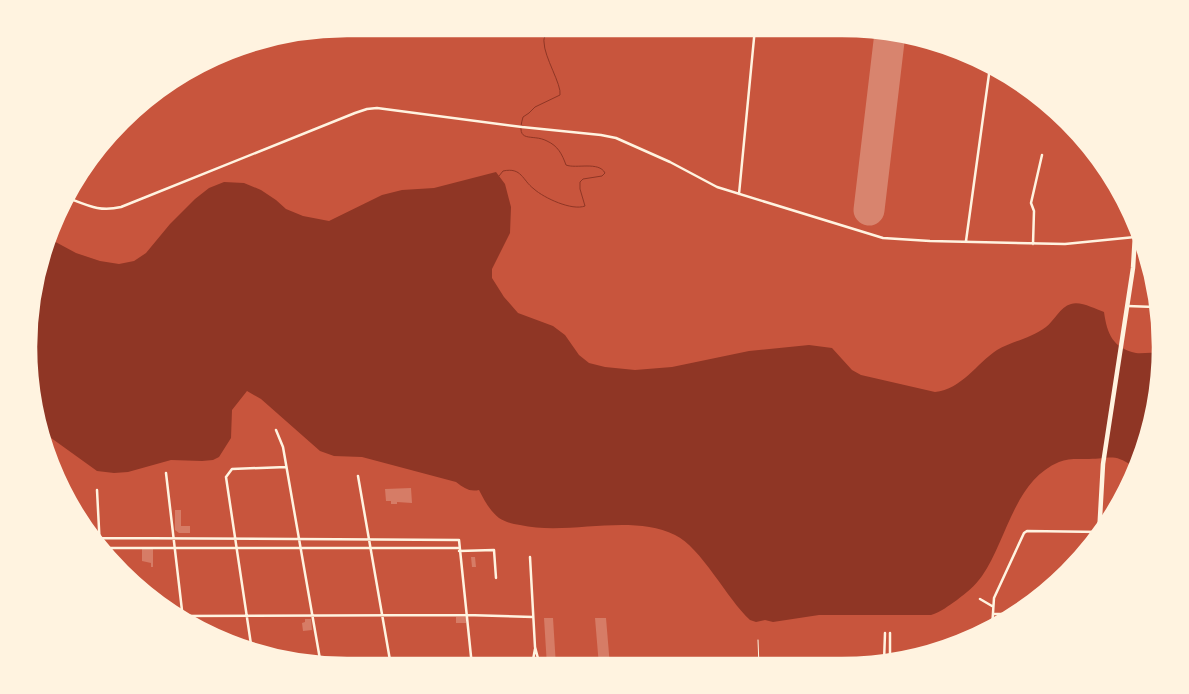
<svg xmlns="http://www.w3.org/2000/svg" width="1189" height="694" font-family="Inter,sans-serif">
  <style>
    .water { fill: #8f3625 }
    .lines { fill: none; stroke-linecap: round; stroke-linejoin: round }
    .stream { stroke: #8f3625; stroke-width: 1 }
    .runway { stroke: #d8846e; stroke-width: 31 }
    .building { fill: #d67c66 }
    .service { stroke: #fff3e0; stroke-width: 1 }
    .minor { stroke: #fff3e0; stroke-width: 2.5 }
    .primary { stroke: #fff3e0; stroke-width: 4.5 }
    .rim { fill: none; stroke: #fff3e0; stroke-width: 2.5 }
  </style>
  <rect width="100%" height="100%" fill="#c8553d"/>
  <path class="water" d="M496,172L505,184L511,207L510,233L492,269V278L504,297L518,313L553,326L565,335L579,355L589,363L605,367L635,370L672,367L749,351L809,345L832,348L852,370L861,375L935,392C962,389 976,364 997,350C1012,341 1030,339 1046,327C1054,321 1060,307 1071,304C1081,301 1095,309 1104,312C1107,334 1113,348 1136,353C1142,354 1149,352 1155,353V409L1132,466C1114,453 1109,459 1089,459C1079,459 1068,458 1059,462C1014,481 1007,540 982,576C975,586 966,593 957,600C948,606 941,612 931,615H819L773,622L765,620L756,622L750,620C727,599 701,547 675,535C629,513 569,536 520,525C513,524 505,522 499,518C490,511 484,500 479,490C469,492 464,488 456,482L362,457L334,456L320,451L261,399L247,391L232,410L231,438L219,457L213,460L202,461L171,460L128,472L114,473L97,471L40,430L28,368L38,264L50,239L76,253L100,261L119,264L134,261L146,253L170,224L195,199L209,188L224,182L244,183L261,190L276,200L286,209L303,216L329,221L382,195L402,190L434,188Z"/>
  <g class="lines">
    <path class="stream" d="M499,176L503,171C522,167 522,180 534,189C544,198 572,211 585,206L580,189V182L583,179L602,176L605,173C599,161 576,169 566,165C562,154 558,146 547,141C532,133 515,145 523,117L529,113L535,107L560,95C562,85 544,57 544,42C543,37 548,33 549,28"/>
    <path class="runway" d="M869,210L890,33"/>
  </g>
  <path class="building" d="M411,488L412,503L397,502V504H391V501H386L385,489Z
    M175,510H181V526H190V533H179L175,530Z
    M153,548V567H151V563L142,561V549Z
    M471,557H475L476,567H472Z
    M456,617H466V623H456Z
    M544,618H553L556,666H547Z
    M595,618H606L610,666H599Z
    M305,619H311L312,630L303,631L302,623L305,622Z"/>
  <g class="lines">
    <path class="service" d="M758,640L759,666"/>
    <path class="minor" d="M739,194L755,28
      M68,198C89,206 100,212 121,207L355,113L367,109L377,108L522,127L601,135L616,138L670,162L717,187L883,238L930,241L1065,244L1135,237
      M966,241L990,67
      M1033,244L1034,211L1031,203L1042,155
      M1127,306L1155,307
      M276,430L283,447L321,665
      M166,473L183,619
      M358,476L391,666
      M97,490L100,548
      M99,538L459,540L472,666
      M100,548H459
      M459,551L494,550L496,578
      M530,557L535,647L540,666
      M980,599L992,606
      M994,614H1015
      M177,616L466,615L533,617
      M992,628L994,598L1024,533L1027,531L1102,532
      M990,629L991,622
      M252,651L226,477L232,469L286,467
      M890,661V633
      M884,662L885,633
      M533,666V660L535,649"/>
    <path class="primary" d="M1099,535L1103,464L1133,268L1135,235"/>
  </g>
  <path d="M0 0H1189V694H0ZM347 36H842A311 311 0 0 1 1153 347V347A311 311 0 0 1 842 658H347A311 311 0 0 1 36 347V347A311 311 0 0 1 347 36Z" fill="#fff3e0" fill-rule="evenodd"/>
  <path class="rim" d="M347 36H842A311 311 0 0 1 1153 347V347A311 311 0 0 1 842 658H347A311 311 0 0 1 36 347V347A311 311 0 0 1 347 36Z"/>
</svg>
